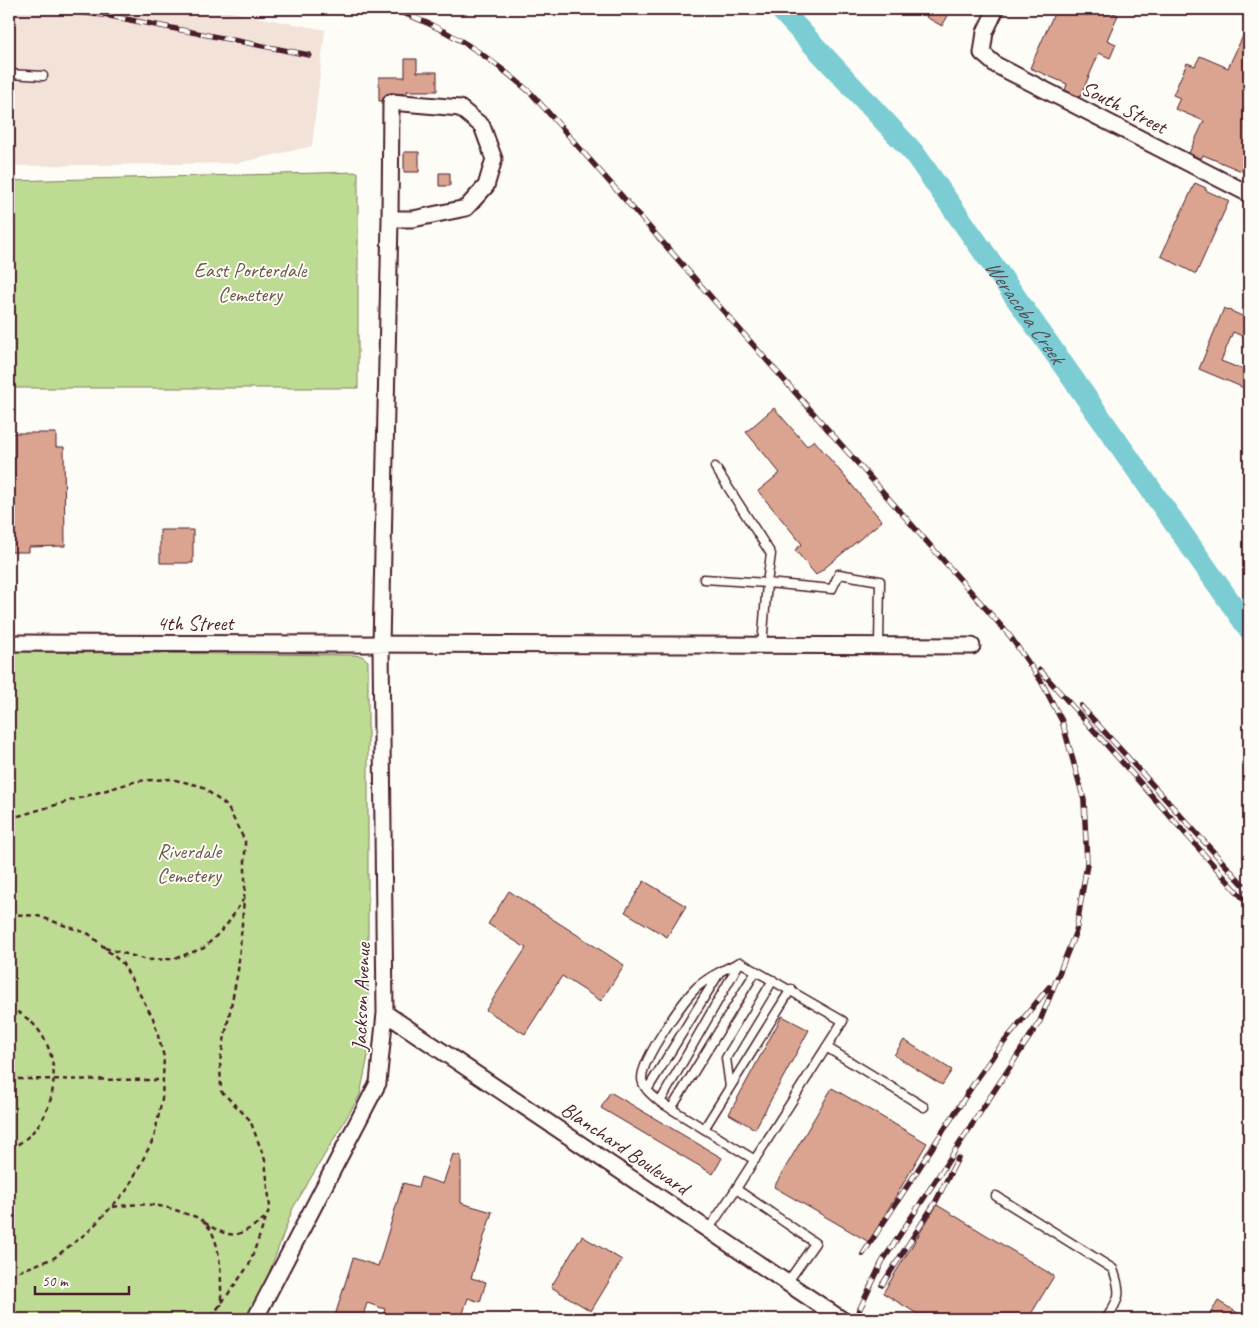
<svg xmlns="http://www.w3.org/2000/svg" width="1258" height="1328" font-family="Caveat,sans-serif">
  <style>
    .built { fill: #f2e2d8 }
    .green { fill: #bedb93; stroke: #847d5f }
    .lines { fill: none; stroke-linecap: round; stroke-linejoin: round }
    .river { stroke: #7bcdd3; stroke-width: 22 }
    .building { fill: #daa490; stroke: #4a1f2b }
    .service-casing { stroke: #4a1f2b; stroke-width: 11 }
    .minor-casing { stroke: #4a1f2b; stroke-width: 19 }
    .path { stroke: #4a1f2b; stroke-width: 2.5; stroke-dasharray: 5 4; stroke-linecap: butt }
    .service { stroke: #fdfcf7; stroke-width: 8 }
    .minor { stroke: #fdfcf7; stroke-width: 15 }
    .rail-casing { stroke: #4a1f2b; stroke-width: 5.5 }
    .rail { stroke: #fdfcf7; stroke-width: 4; stroke-dasharray: 11; stroke-linecap: butt }
    .labels { text-anchor: middle; stroke-width: 4; stroke-linejoin: round; paint-order: stroke }
    .street-label { font-size: 21px; fill: #4a1f2b; stroke: #fdfcf7 }
    .park-label { font-size: 21px; fill: #6d574a; stroke: #fdfcf7 }
    .water-label { font-size: 22px; font-style: italic; fill: #59535d; stroke: #fdfcf7 }
  </style>
  <rect width="100%" height="100%" fill="#fdfcf7"/>
  <filter id="ink" filterUnits="userSpaceOnUse"><feTurbulence type="fractalNoise" baseFrequency=".02" numOctaves="2"/><feDisplacementMap in="SourceGraphic" scale="10" xChannelSelector="R" yChannelSelector="G"/><feConvolveMatrix kernelMatrix="1 2 1 2 8 2 1 2 1" color-interpolation-filters="sRGB"/></filter>
  <g filter="url(#ink)">
    <path class="built" d="M9,9H216L325,30L312,146L238,163L9,166Z"/>
    <path class="green" d="M358,172V388H9V181Z
      M9,652L352,655L362,656L368,661V1056L360,1095L293,1208L252,1319H9Z"/>
    <g class="lines">
      <path class="river" id="s1" d="M780,9L914,153L1249,629"/>
    </g>
    <path class="building" d="M931,9H952L942,26L926,17Z
      M1056,9H1113L1111,12L1118,15L1107,40L1116,44L1110,58L1099,53L1080,97L1065,90L1067,84L1030,68Z
      M1249,23V174L1203,155L1201,159L1189,153L1204,121L1175,109L1180,98L1173,95L1187,63L1195,66L1200,56L1228,68Z
      M405,59H417V72H437V91H407V94L391,93L386,94L382,101H379V77H405Z
      M404,152H419V172H404Z
      M439,173H450V186H439Z
      M1195,183L1206,188L1205,190L1229,201L1196,274L1161,256Z
      M1224,308L1249,319V339L1233,332L1221,361L1249,372V390L1199,369Z
      M774,408L807,446L814,440L882,521L816,575L795,550L802,544L758,491L780,473L746,432Z
      M9,433H56V447H64L65,546L29,547V552H9Z
      M160,530H193V563H160Z
      M644,881L686,906L667,937L625,912Z
      M509,891L624,965L601,1001L562,976L525,1034L486,1010L526,948L488,924Z
      M782,1016L809,1030L755,1129L729,1114Z
      M904,1040L952,1070L942,1085L894,1055Z
      M832,1088L927,1143L869,1242L774,1187Z
      M610,1092L722,1158L713,1174L601,1108Z
      M453,1154L461,1156V1203L492,1212L471,1278L486,1282L480,1302L468,1298L461,1319H382L385,1309L367,1303L362,1319H334L353,1258L378,1266L403,1183L418,1187L421,1177L443,1184Z
      M937,1205L1054,1276L1028,1319H926L883,1293Z
      M582,1236L622,1260L591,1311L551,1287Z
      M1218,1301L1238,1313L1233,1319H1207Z"/>
    <g class="lines">
      <defs>
        <path id="service" d="M9,74L43,76
          M715,467L771,554L767,583L832,589L839,574L880,581L879,645
          M704,579L767,583L762,646
          M826,1047L924,1107
          M730,1087L726,1058L773,980
          M647,1090L718,975
          M660,1102L740,962
          M671,1109L756,971
          M704,1129L791,989
          M736,1189L843,1021L740,962C725,969 710,976 697,987C683,1001 642,1059 642,1078C642,1088 653,1096 660,1102L755,1160
          M996,1196L1113,1269C1122,1294 1120,1298 1106,1319
          M708,1230L736,1189L815,1243L787,1283"/>
        <path id="minor" d="M996,9L985,32L982,53L996,65L1249,194
          M391,102L460,108L482,126L494,159L486,186L466,208L413,219H390Z
          M9,643L972,646
          M385,1013L841,1319
          M255,1319L378,1083L385,1013L381,646L390,219"/>
      </defs>
      <use href="#service" class="service-casing"/>
      <use href="#minor" class="minor-casing"/>
      <path class="path" d="M9,817H15L137,781L171,779L201,786L227,806L245,841V888L238,971L220,1061L221,1091L250,1120L265,1160L270,1207L249,1265L210,1319
        M9,914L38,916L89,934L123,964L153,1018L164,1057L162,1099L154,1138L127,1190L89,1231L54,1258L9,1275
        M105,948L147,960L173,959L204,948L226,926L243,900
        M9,1008C70,1032 67,1123 9,1149
        M9,1079L162,1080
        M113,1207C138,1203 157,1203 181,1212C187,1215 198,1216 203,1221C223,1237 221,1283 221,1306
        M204,1222C232,1241 239,1237 265,1218"/>
      <use href="#service" class="service"/>
      <use href="#minor" class="minor"/>
      <defs>
        <path id="rail" d="M53,9L103,15
          M94,9L110,16L309,55
          M391,9C447,27 487,55 531,93L1010,636L1041,681L1062,721L1084,800L1087,864L1076,931L1040,1021L882,1262L855,1319
          M1040,670L1249,905
          M1081,706L1249,891
          M863,1254L975,1082L996,1052L1049,987
          M882,1285L935,1203L958,1158"/>
      </defs>
      <use href="#rail" class="rail-casing"/>
      <use href="#rail" class="rail"/>
    </g>
  </g>
  <g class="labels">
    <g class="street-label">
      <text transform="translate(1124 107) rotate(27)" y="7">South Street</text>
      <text x="195" y="630">4th Street</text>
      <text transform="translate(361 997) rotate(-88)" y="7">Jackson Avenue</text>
      <text transform="translate(625 1148) rotate(34)" y="7">Blanchard Boulevard</text>
    </g>
    <g class="park-label">
      <text x="250" y="277">East Porterdale<tspan x="250" dy="24">Cemetery</tspan></text>
      <text x="189" y="858">Riverdale<tspan x="189" dy="24">Cemetery</tspan></text>
    </g>
    <g class="water-label">
      <text dy="8" stroke="none"><textPath href="#s1" startOffset="390">Weracoba Creek</textPath></text>
    </g>
  </g>
  <rect width="1258" height="1328" fill="none" stroke="#fdfcf7" stroke-width="30"/>
  <rect x="15" y="15" width="1228" height="1298" fill="none" stroke="#4a1f2b" stroke-width="2" filter="url(#ink)"/>
  <path d="M35 1286v8h94v-8" fill="none" stroke="#4a1f2b" stroke-width="2.5"/>
  <text x="42" y="1286" font-size="15" fill="#4a1f2b" stroke="#fdfcf7" stroke-width="4" paint-order="stroke">50 m</text>
</svg>
